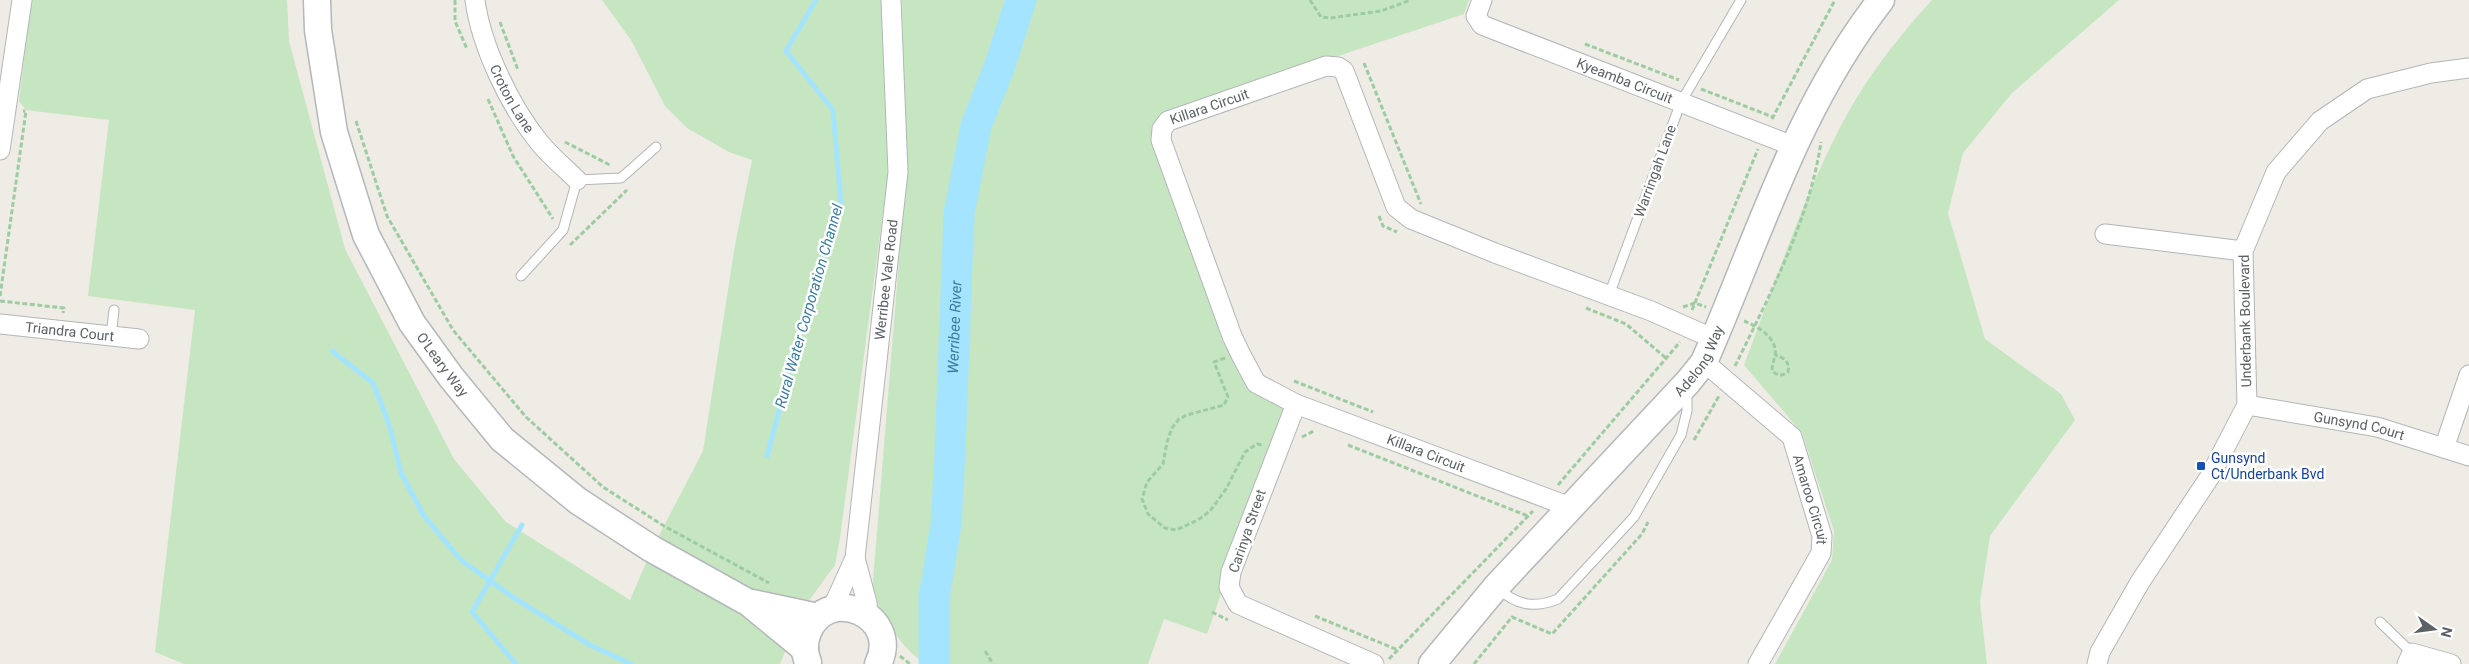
<svg xmlns="http://www.w3.org/2000/svg" width="2469" height="664" font-family="Roboto,sans-serif">
  <style>
    .green { fill: #c6e6c1 }
    .lines { fill: none; stroke-linecap: round; stroke-linejoin: round }
    .stream { stroke: #a5e4fe; stroke-width: 5 }
    .river { stroke: #a5e4fe; stroke-width: 31 }
    .lane-casing { stroke: #b2b6b9; stroke-width: 11 }
    .street-casing { stroke: #b2b6b9; stroke-width: 21 }
    .secondary-casing { stroke: #b3b8bc; stroke-width: 29 }
    .path { stroke: #9dcca3; stroke-width: 3; stroke-dasharray: 5 2.5; stroke-linecap: butt }
    .lane { stroke: #fff; stroke-width: 9 }
    .street { stroke: #fff; stroke-width: 19 }
    .secondary { stroke: #fff; stroke-width: 26 }
    .transit-dot { fill: #1a4fb4; stroke: #fff; stroke-width: 2 }
    .labels { text-anchor: middle; stroke-width: 5; stroke-linejoin: round; paint-order: stroke }
    .street-label { font-size: 14px; fill: #5c6165; stroke: #fff }
    .transit-label { font-size: 14px; fill: #164399; stroke: #fff; text-anchor: start }
    .water-label { font-size: 15px; font-style: italic; fill: #3c7b9f; stroke: #fff }
  </style>
  <rect width="100%" height="100%" fill="#efebe5"/>
  <path class="green" d="M31,0H287L289,41L345,249L454,459L506,522L630,600L652,549L703,451L735,245L752,160L729,152L687,128L665,106L631,40L602,0H882L888,174L840,538L835,565L802,610L780,664H184L155,652L195,310L88,296L109,120L26,110L19,101Z
    M902,0H1469L1464,14L1164,114L1154,136L1223,342L1249,390L1286,407L1207,634L1164,619L1148,664H926C899,647 887,620 872,594L906,174Z
    M1932,0H2119L2012,93L1963,153L1948,213L1985,339L2061,394L2075,420L1990,536L1980,602L1987,664H1775L1832,560L1834,531L1802,433L1744,365C1777,279 1805,189 1850,109C1873,69 1901,34 1932,0Z"/>
  <g class="lines">
    <path class="stream" d="M332,351L373,383L389,424L401,473L424,516L461,560L514,598L590,645L631,664
      M767,456L792,362L841,204L833,110L786,51L816,0
      M516,664L472,612L522,525"/>
    <path class="river" id="s1" d="M934,664V598L946,525L950,452L959,214L976,126L1000,65L1021,0"/>
    <defs>
      <path id="lane" d="M521,276L563,230L577,180L621,178L656,147
        M1609,295L1681,102L1741,0
        M111,336L114,310
        M1497,588C1517,605 1533,609 1558,599L1634,517L1681,435L1687,411V392
        M2380,622L2412,653"/>
      <g id="street">
        <path id="s2" d="M475,0C481,46 510,106 539,142C550,156 565,168 577,180"/>
        <path id="s3" d="M1482,0L1476,16L1482,25L1793,146"/>
        <path d="M0,150L22,0"/>
        <path d="M2105,234L2243,251"/>
        <path id="s4" d="M0,324L139,339"/>
        <path id="s5" d="M1704,362L1792,437L1822,536L1821,553L1758,664"/>
        <path d="M1296,404L1231,572L1229,587L1238,604L1374,664"/>
        <path id="s6" d="M2247,405L2377,427L2469,456"/>
        <path d="M2444,448L2469,375"/>
        <path id="s7" d="M1570,507L1296,404L1256,383L1240,353L1232,336L1161,140L1162,129L1168,121L1326,66L1338,67L1344,71L1396,207L1411,219L1495,253L1651,311L1714,339"/>
        <path d="M855,558L867,603L868,616"/>
        <path id="s8" d="M832,609L855,558L898,172L891,0"/>
        <path d="M2097,664L2100,652L2140,582L2209,478L2247,405L2243,251L2276,172L2320,121L2367,89L2431,73L2469,68"/>
        <path d="M2407,664L2412,653L2451,664"/>
      </g>
      <g id="secondary">
        <path id="s9" d="M317,0L318,30L334,132L366,235L412,323L451,377L502,439L578,501L652,549L749,603L805,649"/>
        <path d="M752,603L818,617"/>
        <path d="M808,662C804,653 804,642 808,632C828,583 902,616 878,664"/>
        <path id="s10" d="M1432,664L1496,587L1688,382L1704,362C1758,239 1797,107 1881,0"/>
      </g>
    </defs>
    <use href="#lane" class="lane-casing"/>
    <use href="#street" class="street-casing"/>
    <use href="#secondary" class="secondary-casing"/>
    <path class="path" d="M455,0V21L467,49
      M1310,0L1321,17L1330,18L1381,11L1411,0
      M500,22L518,70
      M1585,44L1679,80
      M1364,63L1421,204
      M1701,89L1773,117
      M488,99L513,156L553,219
      M1772,119L1835,0
      M356,121L387,216L453,330L526,417L603,487L664,526L769,583
      M565,142L610,165
      M1379,216L1383,226L1397,232
      M570,245L627,190
      M0,296L26,111H23
      M0,301L64,308L63,313
      M1683,307L1695,303L1706,307
      M1586,308L1626,324L1667,359
      M1692,310L1758,149
      M1744,321C1757,326 1778,338 1775,355C1774,361 1772,365 1772,371C1778,376 1782,376 1788,372C1790,362 1785,358 1775,355
      M1225,358L1214,362L1228,397L1224,405L1187,415L1179,419L1172,428L1167,442L1163,464L1147,482L1142,499L1148,514L1165,528L1176,530L1198,520L1210,511L1226,489L1245,452L1257,444L1262,445
      M1735,366C1769,297 1810,218 1821,142
      M1294,381L1373,412
      M1302,437L1314,431
      M1694,440L1719,396
      M1348,445L1528,516
      M1558,485L1680,342
      M1212,612L1228,620
      M1315,616L1398,650
      M985,651L993,664
      M900,656L910,664
      M1389,659L1533,511
      M1474,664L1512,617L1552,634L1642,534L1648,522"/>
    <use href="#lane" class="lane"/>
    <use href="#street" class="street"/>
    <use href="#secondary" class="secondary"/>
  </g>
  <rect class="transit-dot" x="2196" y="461" width="10" height="10" rx="2.5"/>
  <g class="labels">
    <g class="street-label">
      <text dy="5" stroke="none"><textPath href="#s3" startOffset="181">Kyeamba Circuit</textPath></text>
      <text dy="5" stroke="none"><textPath href="#s2" startOffset="106">Croton Lane</textPath></text>
      <text dy="5" stroke="none"><textPath href="#s7" startOffset="664">Killara Circuit</textPath></text>
      <text transform="translate(1655 171) rotate(-70)" y="5">Warringah Lane</text>
      <text dy="5" stroke="none"><textPath href="#s8" startOffset="336">Werribee Vale Road</textPath></text>
      <text transform="translate(2245 321) rotate(-91)" y="5">Underbank Boulevard</text>
      <text dy="5" stroke="none"><textPath href="#s4" startOffset="70">Triandra Court</textPath></text>
      <text dy="5" stroke="none"><textPath href="#s10" startOffset="405">Adelong Way</textPath></text>
      <text dy="5" stroke="none"><textPath href="#s9" startOffset="392">O'Leary Way</textPath></text>
      <text dy="5" stroke="none"><textPath href="#s6" startOffset="114">Gunsynd Court</textPath></text>
      <text transform="translate(1426 453) rotate(21)" y="5">Killara Circuit</text>
      <text dy="5" stroke="none"><textPath href="#s5" startOffset="181">Amaroo Circuit</textPath></text>
      <text transform="translate(1247 531) rotate(-71)" y="5">Carinya Street</text>
    </g>
    <g class="transit-label">
      <text x="2211" y="463">Gunsynd<tspan x="2211" dy="16">Ct/Underbank Bvd</tspan></text>
    </g>
    <g class="water-label">
      <text transform="translate(809 306) rotate(-74)" y="5">Rural Water Corporation Channel</text>
      <text dy="5" stroke="none"><textPath href="#s1" startOffset="338">Werribee River</textPath></text>
    </g>
  </g>
  <g transform="translate(2434 629) rotate(104)" stroke="#ffffff" stroke-width="4" paint-order="stroke">
  <path d="M0-4L9 19L0 12L-9 19Z" fill="#5c6165"/>
  <text y="-8" font-size="14" font-weight="bold" text-anchor="middle" fill="#5c6165">N</text>
  </g>
</svg>
